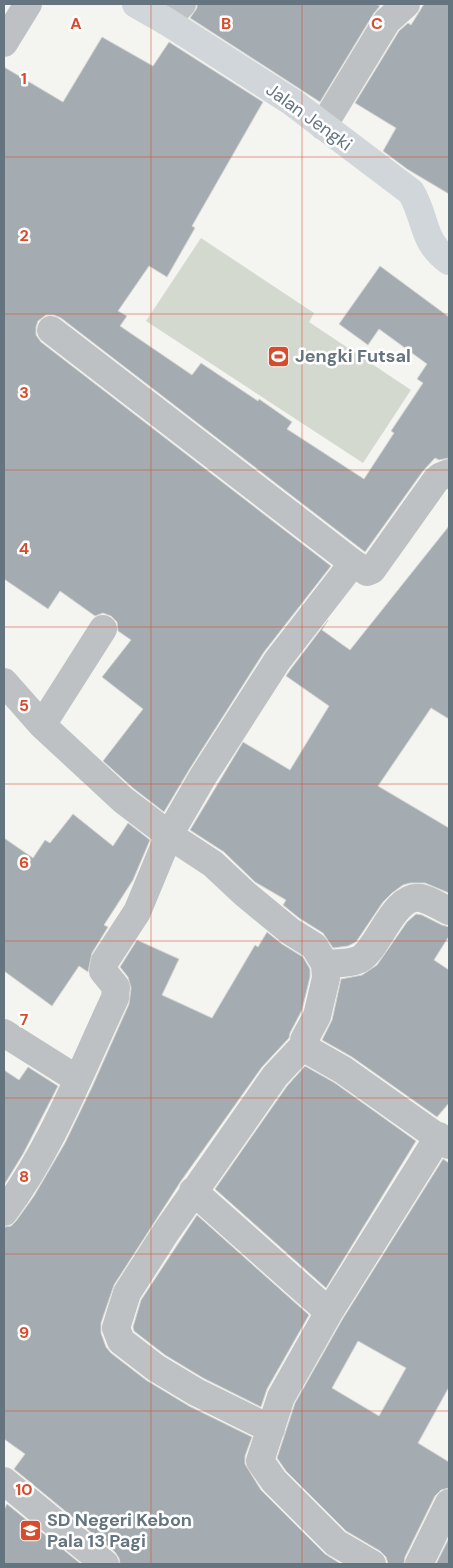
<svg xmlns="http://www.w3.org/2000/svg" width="453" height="1568" font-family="'DM Sans',sans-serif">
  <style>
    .green { fill: #d4d9d0 }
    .building { fill: #a5acb1; stroke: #d5d5d3; fill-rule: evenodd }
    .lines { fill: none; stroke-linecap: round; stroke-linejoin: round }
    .street { stroke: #bdc1c4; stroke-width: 28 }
    .secondary { stroke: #d1d6da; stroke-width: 28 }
    .grid { fill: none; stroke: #d74c2d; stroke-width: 1; stroke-opacity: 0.55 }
    .labels { text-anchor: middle; stroke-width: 5; stroke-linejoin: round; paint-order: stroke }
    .street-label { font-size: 18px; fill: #657580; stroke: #fff }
    .poi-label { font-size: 18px; font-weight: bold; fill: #657580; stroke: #fff; text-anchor: start }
    .grid-label { font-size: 16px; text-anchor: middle; font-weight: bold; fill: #d74c2d; stroke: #fff; stroke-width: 5; stroke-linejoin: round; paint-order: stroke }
  </style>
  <rect width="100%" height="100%" fill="#f4f4f0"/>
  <path class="green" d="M201,238L314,313L309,322L411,390L363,463L146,321Z"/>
  <path class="building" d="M197,4H376L380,6L374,13L320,102L190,18L197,8Z
    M424,4H449V194L407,169L383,151L396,128L355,103L399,31L408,23L411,25Z
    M102,37L153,66L169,42L263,102L192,226L195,228L167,277L149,266L118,311L127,316L120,326L192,375L201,363L258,401L259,399L292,422L287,429L364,479L394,433L391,431L423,383L417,379L427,364L379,329L368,345L339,324L380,266L449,317V458L439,460L435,458L423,471L365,552L61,318L54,315H46L38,321L36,327V335L41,342L331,566L264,652L189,770L164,812L133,788L103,761L143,709L102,677L131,640L118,631L117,622L111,616L103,613L95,616L60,591L48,609L4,579V67L63,102Z
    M449,526V719L431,708L378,786L449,828V893L425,883H410L403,885L392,893L383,902L356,942L348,946L333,948L323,933L299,918L283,905L286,900L255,882L224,852L190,830L243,742L290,770L329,706L286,676L290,670L328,620L322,630L350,650Z
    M73,814L113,846L128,823L150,840L133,880L104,925L108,927L92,953L88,972L79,966L52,1006L4,971V838L33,858L45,840L50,843Z
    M416,914L422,915L442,925L449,927V936L434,960L449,970V1103L437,1117L352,1057L322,1040L332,1020L341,979L362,975L377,965L407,922Z
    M267,932L282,944L303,957L310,969V977L302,1010L290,1033L289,1038L262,1067L181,1181L114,1285L101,1323V1333L106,1347L111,1353L146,1380L189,1406L252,1437L245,1456V1464L261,1490L325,1554L341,1564H120L119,1558L115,1552L14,1469L25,1454L4,1439V1227L11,1226L16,1221L34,1196L65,1143L92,1087L129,1004L131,988L128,977L120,967L137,940L179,959L162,995L212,1018L255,945L258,947Z
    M305,1066L335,1083L416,1141L326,1288L215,1189L287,1086Z
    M28,1067L58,1086L23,1154L4,1185V1070L19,1080Z
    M443,1159L449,1163V1387L418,1443L449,1462V1488L441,1490L435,1496L405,1557L404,1564H388L386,1557L380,1551L346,1531L286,1471L277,1458L295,1403L342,1320ZM358,1341L406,1368L379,1416L332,1388Z
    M197,1215L309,1315L267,1389L261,1407L203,1378L165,1355L134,1331L133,1327L141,1300Z
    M7,1504L81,1564H4V1510Z
    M449,1538V1564H436Z"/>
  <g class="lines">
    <path class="street" d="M166,21L182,4
      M4,43L28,4
      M323,126L387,21L406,4
      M51,330L353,563
      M4,682L42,725L123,800L169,835L213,864L245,894L290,931L314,946L325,964L326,978L317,1016L304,1040L305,1044L308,1050L343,1070L449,1145
      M42,725L103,629
      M325,964C336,963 350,964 360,959C379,948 394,893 421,898C430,900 441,907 449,911
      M4,1033L77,1079
      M193,1191L329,1312
      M4,1212C52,1148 81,1070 115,998L116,987L103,971L105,961L137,912L169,835L202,778L277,661L353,563L367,572L372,570L436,480L441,476L449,473
      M271,1429L196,1392L156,1368L121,1341L116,1328L127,1293L166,1232L275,1076L305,1044
      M4,1481L105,1564
      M372,1564L336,1543L274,1481L260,1461L281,1397L329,1312L439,1136
      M419,1564L449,1503"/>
    <path class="secondary" d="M136,4L166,21L292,102L411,192C427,219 421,241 449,261"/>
  </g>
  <path class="grid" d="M151,4V1564M302,4V1564M4,157H449M4,314H449M4,470H449M4,627H449M4,784H449M4,941H449M4,1098H449M4,1254H449M4,1411H449"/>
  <defs>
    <symbol id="stadium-square" viewBox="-11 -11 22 22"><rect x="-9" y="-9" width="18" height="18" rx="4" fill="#d74c2d" stroke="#fff"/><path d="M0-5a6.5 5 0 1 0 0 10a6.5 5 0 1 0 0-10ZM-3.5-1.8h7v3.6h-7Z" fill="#fff"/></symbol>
    <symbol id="school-square" viewBox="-11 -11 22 22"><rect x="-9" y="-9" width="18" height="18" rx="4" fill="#d74c2d" stroke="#fff"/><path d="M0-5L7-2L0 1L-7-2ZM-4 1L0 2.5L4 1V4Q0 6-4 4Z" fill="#fff"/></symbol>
  </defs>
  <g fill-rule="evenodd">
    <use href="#stadium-square" x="266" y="344" width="25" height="25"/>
    <use href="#school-square" x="18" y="1518" width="25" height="25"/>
  </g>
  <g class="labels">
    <g class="street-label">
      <text transform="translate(309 117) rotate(36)" y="6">Jalan Jengki</text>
    </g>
    <g class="poi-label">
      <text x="295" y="362">Jengki Futsal</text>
      <text x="47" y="1526">SD Negeri Kebon<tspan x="47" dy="21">Pala 13 Pagi</tspan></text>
    </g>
  </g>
  <g class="grid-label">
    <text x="76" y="29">A</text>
    <text x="226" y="29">B</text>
    <text x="377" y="29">C</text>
    <text x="24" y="84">1</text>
    <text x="24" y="241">2</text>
    <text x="24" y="398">3</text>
    <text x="24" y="554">4</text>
    <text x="24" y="711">5</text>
    <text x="24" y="868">6</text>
    <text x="24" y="1025">7</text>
    <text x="24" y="1182">8</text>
    <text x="24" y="1338">9</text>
    <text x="24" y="1495">10</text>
  </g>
  <rect width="453" height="1568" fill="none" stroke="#657580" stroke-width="10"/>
</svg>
